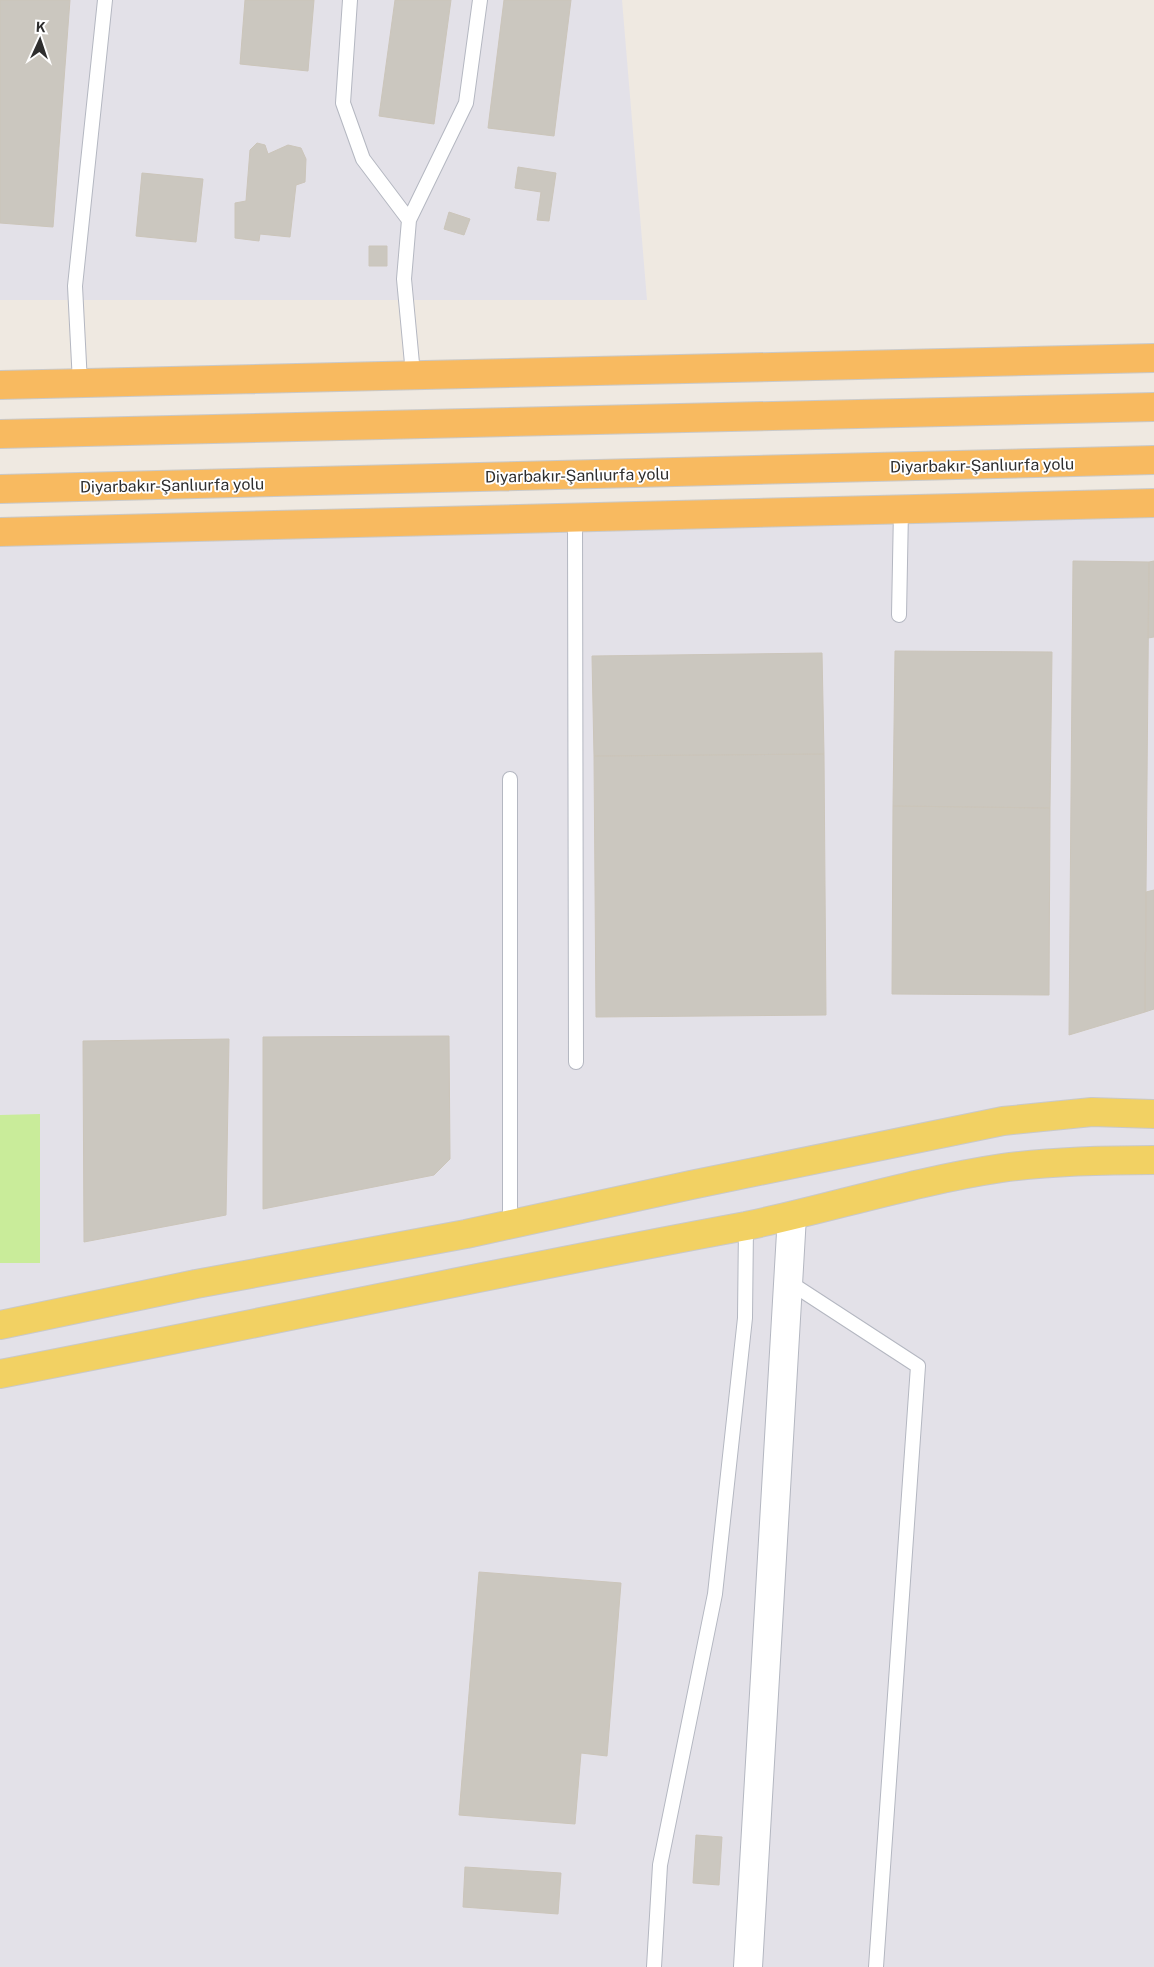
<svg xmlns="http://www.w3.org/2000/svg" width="1154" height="1967" font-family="'Public Sans',sans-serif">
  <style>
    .industrial { fill: #e3e1e8 }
    .pitch { fill: #c9ec9a }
    .building { fill: #cbc7bf; stroke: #cbc5ba }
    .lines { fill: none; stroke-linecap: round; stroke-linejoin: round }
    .service-casing { stroke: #b4b7c1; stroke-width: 16 }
    .minor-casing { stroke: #b4b7c1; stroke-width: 30 }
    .primary-casing { stroke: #c9c9c9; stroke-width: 30 }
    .trunk-casing { stroke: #c9c9c9; stroke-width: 30 }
    .service { stroke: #fff; stroke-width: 14 }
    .minor { stroke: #fff; stroke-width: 28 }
    .primary { stroke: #f2d163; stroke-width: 28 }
    .trunk { stroke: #f8ba60; stroke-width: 28 }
    .labels { text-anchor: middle; stroke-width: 4; stroke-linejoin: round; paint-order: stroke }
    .street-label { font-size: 16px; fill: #2e2e2e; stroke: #fff }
  </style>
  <rect width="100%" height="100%" fill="#efe9e1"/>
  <path class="industrial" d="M0,0H622L647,300H0Z
    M1154,516V1967H0V541Z"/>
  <path class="pitch" d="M40,1114V1263H0V1115Z"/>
  <path class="building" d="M0,0H70L53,227L0,223Z
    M245,0H314L308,71L240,64Z
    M395,0H451L434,124L379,116Z
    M504,0H571L554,136L488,128Z
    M257,143L265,145L268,154L288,145L301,148L306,159L305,182L296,185L290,237L260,234L259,241L235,238V203L246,201L250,150Z
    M518,167L556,173L549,221L537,220L541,192L515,188Z
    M142,173L203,179L196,242L136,236Z
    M449,212L470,219L464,235L444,229Z
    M369,246H387V266H369Z
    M1073,561L1149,562L1146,892L1145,1012L1069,1035Z
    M1154,561V637L1148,638L1149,562Z
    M895,651L1052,652L1050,808L893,806Z
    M822,653L824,754L594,756L592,656Z
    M824,754L826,1015L596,1017L594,756Z
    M893,806L1050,808L1049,995L892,994Z
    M1154,890V1009L1145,1012L1146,892Z
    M449,1036L450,1159L434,1175L263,1209V1037Z
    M229,1039L226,1215L84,1242L83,1041Z
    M479,1572L621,1583L607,1756L581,1753L575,1824L459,1815Z
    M696,1835L722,1837L719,1885L693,1883Z
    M465,1867L561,1873L558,1914L463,1907Z"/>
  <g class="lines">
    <defs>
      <path id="service" d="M350,0L343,103L363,159L409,220
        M413,374L404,279L409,220L466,103L480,0
        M80,383L75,286L105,0
        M575,519L576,1062
        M899,615L901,510
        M510,1224V779
        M789,1282L918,1366L876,1967
        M654,1967L660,1865L715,1594L745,1318L746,1226"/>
      <path id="minor" d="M748,1967L792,1216"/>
      <path id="primary" d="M0,1325L196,1284L466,1234L691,1185L1003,1121L1092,1112L1154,1114
        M0,1374C249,1326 496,1272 746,1226C831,1208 915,1181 1002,1168C1053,1161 1103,1160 1154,1160"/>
      <path id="trunk" d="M0,385L1154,358
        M0,434L1154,407
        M0,489L1154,460
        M0,532L1154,503"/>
    </defs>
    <use href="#service" class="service-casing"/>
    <use href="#minor" class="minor-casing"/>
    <use href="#primary" class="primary-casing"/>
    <use href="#trunk" class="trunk-casing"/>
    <use href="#service" class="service"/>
    <use href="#minor" class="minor"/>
    <use href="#primary" class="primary"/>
    <use href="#trunk" class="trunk"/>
  </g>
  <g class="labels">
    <g class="street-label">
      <text transform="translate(982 465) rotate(-1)" y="6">Diyarbakır-Şanlıurfa yolu</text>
      <text transform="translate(577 475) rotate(-1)" y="6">Diyarbakır-Şanlıurfa yolu</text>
      <text transform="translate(172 485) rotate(-1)" y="6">Diyarbakır-Şanlıurfa yolu</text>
    </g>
  </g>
  <g transform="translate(40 40) rotate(3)" stroke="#ffffff" stroke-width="4" paint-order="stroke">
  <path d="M0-4L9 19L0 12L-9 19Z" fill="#2e2e2e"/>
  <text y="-8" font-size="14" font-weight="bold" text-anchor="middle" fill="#2e2e2e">K</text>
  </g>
</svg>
